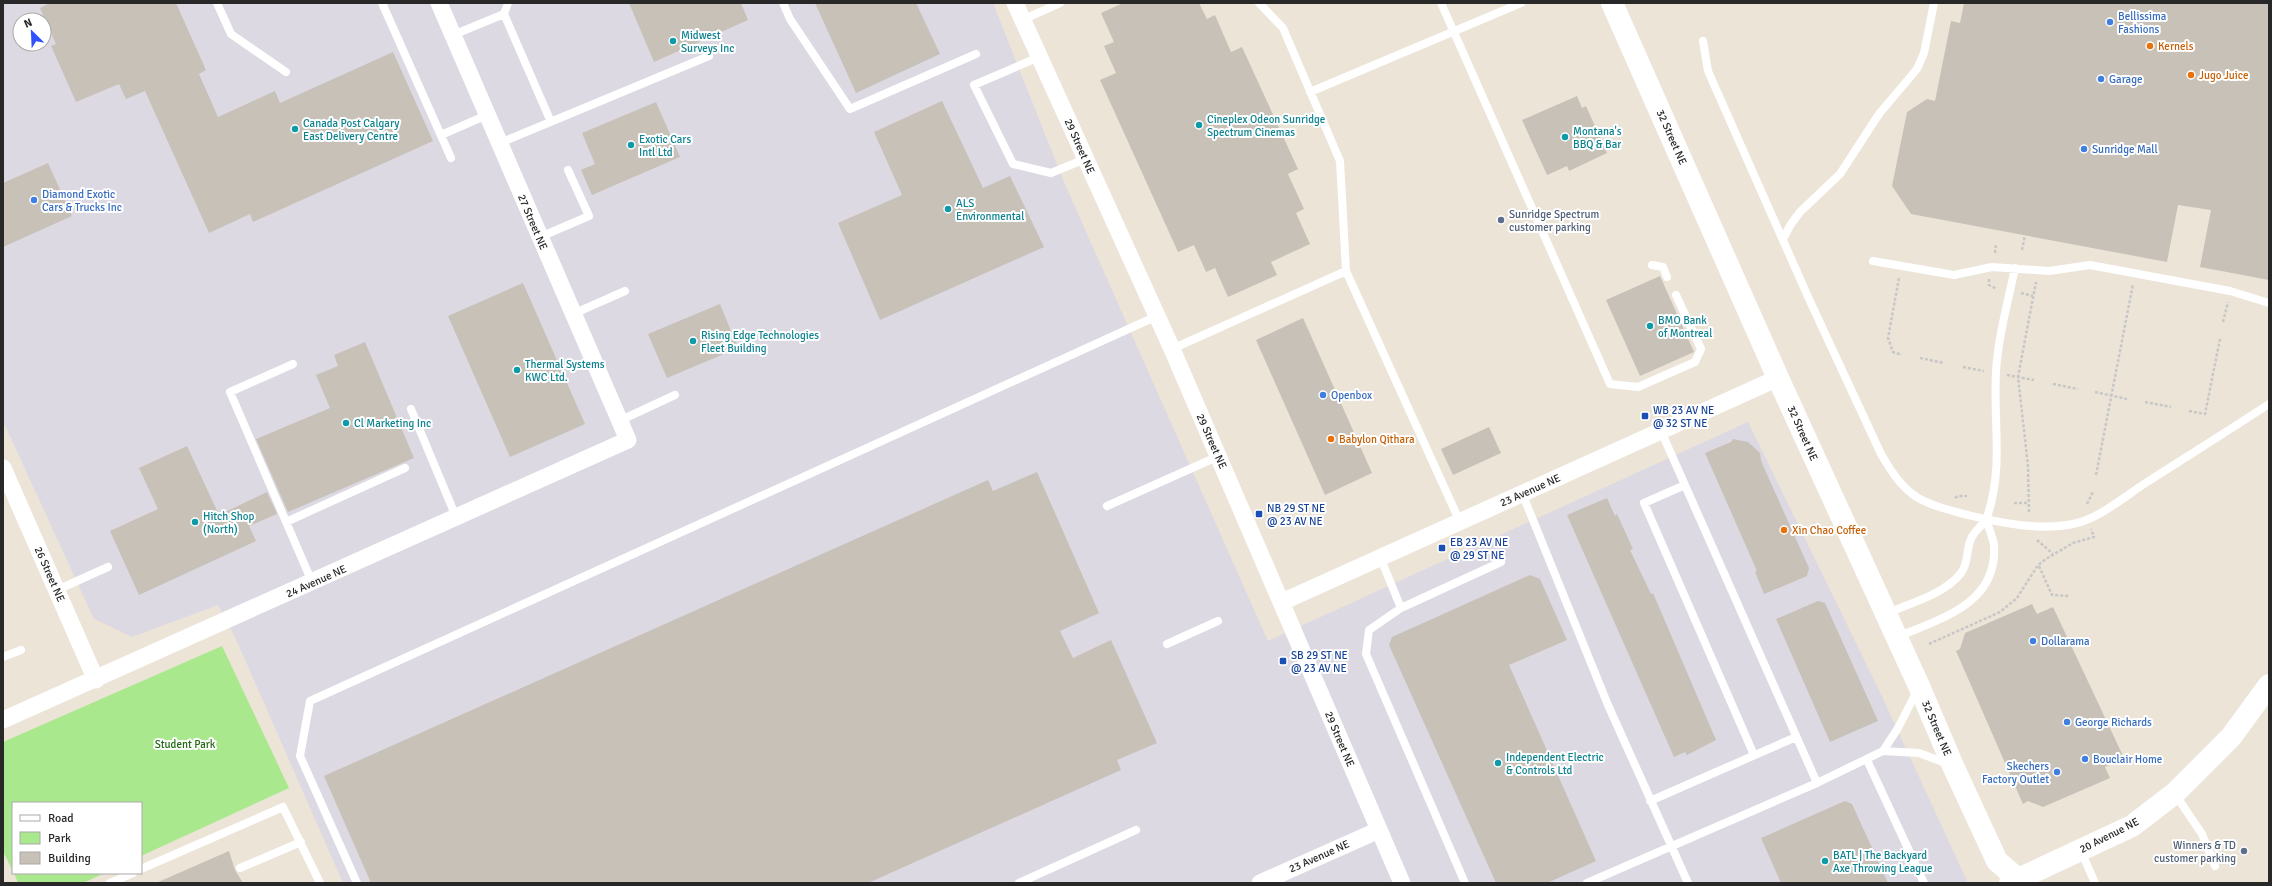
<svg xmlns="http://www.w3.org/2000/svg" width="2272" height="886" font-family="Signika,sans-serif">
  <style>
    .industrial { fill: #dcd9e3; fill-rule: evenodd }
    .green { fill: #aae88e }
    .building { fill: #c7c1b8 }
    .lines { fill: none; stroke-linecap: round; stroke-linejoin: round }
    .path { stroke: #c7c7c7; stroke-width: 2.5; stroke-dasharray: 3 2; stroke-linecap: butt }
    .lane { stroke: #fff; stroke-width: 8 }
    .street { stroke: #fff; stroke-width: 17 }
    .secondary { stroke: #fff; stroke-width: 22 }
    .shop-dot { fill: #3f7fe0; stroke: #fff; stroke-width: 1.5 }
    .culture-dot { fill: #0f9aa8; stroke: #fff; stroke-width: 1.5 }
    .food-dot { fill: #e8710a; stroke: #fff; stroke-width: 1.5 }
    .service-dot { fill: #5c6f8a; stroke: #fff; stroke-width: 1.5 }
    .transit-dot { fill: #1a4fb4; stroke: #fff; stroke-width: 1.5 }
    .labels { text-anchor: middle; stroke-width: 4; stroke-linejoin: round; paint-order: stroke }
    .shop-label { font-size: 11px; fill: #366cbe; stroke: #fff; text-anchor: start }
    .culture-label { font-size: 11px; fill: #0d838f; stroke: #fff; text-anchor: start }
    .food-label { font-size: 11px; fill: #c56008; stroke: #fff; text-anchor: start }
    .street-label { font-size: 11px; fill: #282828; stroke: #fff }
    .service-label { font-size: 11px; fill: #4e5e75; stroke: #fff; text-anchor: start }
    .transit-label { font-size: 11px; fill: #164399; stroke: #fff; text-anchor: start }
    .park-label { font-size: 11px; fill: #226913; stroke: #fff }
  </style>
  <rect width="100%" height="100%" fill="#ece4d7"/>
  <path class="industrial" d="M3,3H993L1064,182L1268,641L1748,422L1879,690L1968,883H343L235,637L218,605L132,637L94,619L3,421ZM20,20H44V44H20Z"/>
  <path class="green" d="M222,646L289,788L141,856V803H13V872L3,851V742Z
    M14,873H105L83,883H18Z"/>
  <path class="building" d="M50,3H176L206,70L199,74L218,117L275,91L280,103L393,52L433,141L253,222L250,214L209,233L145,91L126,99L119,84L76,102L51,46L56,44L40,8Z
    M629,3H741L748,20L654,62Z
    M815,3H916L940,54L856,93Z
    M1123,3H1199L1207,19L1215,15L1231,52L1242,47L1298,169L1288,174L1304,209L1296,213L1310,244L1271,262L1277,275L1228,297L1215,268L1206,272L1194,245L1178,252L1100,80L1116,73L1104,46L1114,42L1101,13Z
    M1964,3H2269V280L2200,267L2211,210L2178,205L2167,262L1911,214L1892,186L1907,112L1927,99L1935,101L1951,21L1960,23Z
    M1577,96L1582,108L1586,106L1607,153L1569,171L1567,166L1547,175L1522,120Z
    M942,101L983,188L1010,176L1044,247L880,320L838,223L902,195L874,132Z
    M656,102L680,157L592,195L581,170L595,164L582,133Z
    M48,163L72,216L3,247V183Z
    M1660,276L1694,352L1640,376L1606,300Z
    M523,283L585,424L510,457L448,316Z
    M720,304L738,348L667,378L648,334Z
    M1303,318L1372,473L1325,495L1256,340Z
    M365,342L414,458L288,512L256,439L330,408L316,375L338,366L334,355Z
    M1489,427L1501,453L1453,475L1441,449Z
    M1733,439L1748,442L1760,453L1761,461L1809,568L1807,576L1764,594L1755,572L1757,571L1705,453L1731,442Z
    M187,446L219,515L267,492L277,514L249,526L256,541L139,595L110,531L158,509L139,468Z
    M1037,472L1099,613L1060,631L1073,658L1111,640L1157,743L1117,760L1121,770L868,883H371L324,776L988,480L993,491Z
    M1607,498L1615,516L1617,514L1633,549L1630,550L1651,594L1653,593L1716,740L1687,755L1685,752L1674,757L1567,515Z
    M1530,575L1540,579L1567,640L1509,665L1596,861L1547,883H1496L1389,645L1392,637Z
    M1818,601L1825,603L1878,721L1830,742L1776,619Z
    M2032,604L2037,614L2053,607L2124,758L2105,767L2110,778L2043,807L2028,801L2023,804L1956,651L1960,649L1965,633Z
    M1845,801L1852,804L1888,883H1781L1761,838Z
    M229,851L235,870L243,883H156Z"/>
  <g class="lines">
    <path class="path" d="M2022,250L2025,235
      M1995,253L1996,245
      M1899,278L1888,338L1893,352L1902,355
      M1989,279V285L1997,289
      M2021,293L2033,296
      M2223,322L2228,302
      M1920,358L1944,363
      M1963,367L1984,371
      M2007,375L2034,380
      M2053,384L2078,389
      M2095,392L2127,399
      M2145,402L2171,407
      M2189,411L2205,414L2220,339
      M2096,475L2133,284
      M1955,498L1958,496H1967
      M2014,503H2029
      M2087,504L2093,492
      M2029,512L2028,466L2018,377L2036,282
      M2037,540L2053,554
      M2039,566L2052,595L2069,596
      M1929,644L2000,612L2017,598L2038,565L2046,559L2073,543L2094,537L2091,529"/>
    <path class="lane" d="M217,3L231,34L286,72
      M382,3L451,158
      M783,3L790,19L850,109L976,54
      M1259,3L1283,28L1340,161L1346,271
      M1441,3L1610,384L1638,387L1695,362L1701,349L1676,295
      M504,14L508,3
      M1022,20L1060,3
      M453,35L504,14L551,122
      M1703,41L1708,71L1809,299L1881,454C1907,499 1919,502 1968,515C2000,523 2040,531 2073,524C2098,519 2123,498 2144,484C2186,457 2228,431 2269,404
      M1039,57L974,85L1013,164L1051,173L1085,159
      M1310,92L1521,3
      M441,135L487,115
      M500,143L709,56
      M540,237L589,216L568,170
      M1783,239L1791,224L1800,212L1840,174L1879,114L1917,69L1924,53L1934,3
      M1873,261L1954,275L1992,267L2049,271L2090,265L2230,291L2269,303
      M1652,265L1663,267L1667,277
      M573,314L625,291
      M1172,349L1346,271L1460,522
      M293,364L230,392L312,582
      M411,409L456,517
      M619,421L675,395
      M1661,431L1817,783
      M1685,485L1644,503L1754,755
      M1522,493L1608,705L1688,883
      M1107,506L1219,456
      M286,522L405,468
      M1380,557L1401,608L1369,630L1366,654L1465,883
      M57,590L108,567
      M1401,608L1501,562
      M1887,613C1911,603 1945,594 1961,573C1969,563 1966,549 1971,539C1974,530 1984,525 1987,517C2004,467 1993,422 1996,372C1998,337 2008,302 2015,268
      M1898,637C1941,618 1998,604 1994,545C1993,537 1988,527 1986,519
      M1167,644L1218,621
      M3,657L21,650
      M1883,751L1919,753L1948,764
      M1867,760L1924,883
      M2175,794L2202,834L2215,866
      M1650,801L1796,737
      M2081,851L2095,883
      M240,868L301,842
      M141,869L283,807L320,883
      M110,883L133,873
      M357,883L300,756L310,701L1157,316
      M1019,883L1136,830
      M1587,883L1817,783L1883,751L1898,728L1918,689"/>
    <path class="street" d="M1015,3L1172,349L1402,883
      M3,468L96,680
      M1282,602L1778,378
      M3,720L628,440L439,3
      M1260,883L1379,830"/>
    <path class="secondary" d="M1612,3L1778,378L1919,686L1953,766L1997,861L2018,879L2020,883
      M2010,883L2132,826L2175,793L2231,737L2269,685"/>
  </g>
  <g class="shop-dot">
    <circle cx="2110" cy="22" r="4"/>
    <circle cx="2101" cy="79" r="4"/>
    <circle cx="2084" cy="149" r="4"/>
    <circle cx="34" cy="200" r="4"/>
    <circle cx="1323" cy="395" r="4"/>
    <circle cx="2033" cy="641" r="4"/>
    <circle cx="2067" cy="722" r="4"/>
    <circle cx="2085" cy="759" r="4"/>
    <circle cx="2057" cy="772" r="4"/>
  </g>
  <g class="culture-dot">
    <circle cx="673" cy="41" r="4"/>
    <circle cx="1199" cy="125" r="4"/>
    <circle cx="295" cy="129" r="4"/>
    <circle cx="1565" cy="137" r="4"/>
    <circle cx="631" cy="145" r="4"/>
    <circle cx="948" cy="209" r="4"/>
    <circle cx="1650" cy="326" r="4"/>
    <circle cx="693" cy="341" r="4"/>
    <circle cx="517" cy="370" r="4"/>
    <circle cx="346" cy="423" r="4"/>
    <circle cx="195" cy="522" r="4"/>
    <circle cx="1498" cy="763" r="4"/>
    <circle cx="1825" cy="861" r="4"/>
  </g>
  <g class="food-dot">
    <circle cx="2150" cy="46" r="4"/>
    <circle cx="2191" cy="75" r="4"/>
    <circle cx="1331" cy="439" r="4"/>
    <circle cx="1784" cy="530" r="4"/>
  </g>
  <g class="service-dot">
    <circle cx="1501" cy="220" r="4"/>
    <circle cx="2244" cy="851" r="4"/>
  </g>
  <g class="transit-dot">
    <rect x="1641" y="412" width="8" height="8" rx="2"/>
    <rect x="1255" y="510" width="8" height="8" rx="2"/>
    <rect x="1438" y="544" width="8" height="8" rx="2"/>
    <rect x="1279" y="657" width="8" height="8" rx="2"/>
  </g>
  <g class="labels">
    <g class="shop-label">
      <text x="2118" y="20">Bellissima<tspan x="2118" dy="13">Fashions</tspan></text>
      <text x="2109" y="83">Garage</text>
      <text x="2092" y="153">Sunridge Mall</text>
      <text x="42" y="198">Diamond Exotic<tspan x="42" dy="13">Cars &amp; Trucks Inc</tspan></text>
      <text x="1331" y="399">Openbox</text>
      <text x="2041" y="645">Dollarama</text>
      <text x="2075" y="726">George Richards</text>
      <text x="2093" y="763">Bouclair Home</text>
      <text x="2049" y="770" text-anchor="end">Skechers<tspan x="2049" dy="13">Factory Outlet</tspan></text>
    </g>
    <g class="culture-label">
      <text x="681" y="39">Midwest<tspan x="681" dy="13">Surveys Inc</tspan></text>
      <text x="1207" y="123">Cineplex Odeon Sunridge<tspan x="1207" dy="13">Spectrum Cinemas</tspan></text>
      <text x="303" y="127">Canada Post Calgary<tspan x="303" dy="13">East Delivery Centre</tspan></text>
      <text x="1573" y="135">Montana's<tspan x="1573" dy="13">BBQ &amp; Bar</tspan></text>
      <text x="639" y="143">Exotic Cars<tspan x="639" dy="13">Intl Ltd</tspan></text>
      <text x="956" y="207">ALS<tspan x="956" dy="13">Environmental</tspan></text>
      <text x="1658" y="324">BMO Bank<tspan x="1658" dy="13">of Montreal</tspan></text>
      <text x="701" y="339">Rising Edge Technologies<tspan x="701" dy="13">Fleet Building</tspan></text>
      <text x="525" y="368">Thermal Systems<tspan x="525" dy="13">KWC Ltd.</tspan></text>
      <text x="354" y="427">Cl Marketing Inc</text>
      <text x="203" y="520">Hitch Shop<tspan x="203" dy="13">(North)</tspan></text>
      <text x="1506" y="761">Independent Electric<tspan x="1506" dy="13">&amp; Controls Ltd</tspan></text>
      <text x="1833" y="859">BATL | The Backyard<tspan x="1833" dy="13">Axe Throwing League</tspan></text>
    </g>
    <g class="food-label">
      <text x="2158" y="50">Kernels</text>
      <text x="2199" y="79">Jugo Juice</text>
      <text x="1339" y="443">Babylon Qithara</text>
      <text x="1792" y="534">Xin Chao Coffee</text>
    </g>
    <g class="street-label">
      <text transform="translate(1672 137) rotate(66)" y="4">32 Street NE</text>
      <text transform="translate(1080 146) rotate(66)" y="4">29 Street NE</text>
      <text transform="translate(533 222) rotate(67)" y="4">27 Street NE</text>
      <text transform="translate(1803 433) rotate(66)" y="4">32 Street NE</text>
      <text transform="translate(1212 441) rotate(66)" y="4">29 Street NE</text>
      <text transform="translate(1530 490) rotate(-24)" y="4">23 Avenue NE</text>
      <text transform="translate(50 574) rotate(66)" y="4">26 Street NE</text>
      <text transform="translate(316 581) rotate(-24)" y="4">24 Avenue NE</text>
      <text transform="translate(1937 728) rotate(67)" y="4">32 Street NE</text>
      <text transform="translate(1340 739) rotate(67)" y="4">29 Street NE</text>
      <text transform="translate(2109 835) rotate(-27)" y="4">20 Avenue NE</text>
      <text transform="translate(1319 856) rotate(-24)" y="4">23 Avenue NE</text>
    </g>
    <g class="service-label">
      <text x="1509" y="218">Sunridge Spectrum<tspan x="1509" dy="13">customer parking</tspan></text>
      <text x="2236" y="849" text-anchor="end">Winners &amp; TD<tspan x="2236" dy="13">customer parking</tspan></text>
    </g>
    <g class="transit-label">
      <text x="1653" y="414">WB 23 AV NE<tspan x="1653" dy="13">@ 32 ST NE</tspan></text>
      <text x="1267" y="512">NB 29 ST NE<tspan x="1267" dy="13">@ 23 AV NE</tspan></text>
      <text x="1450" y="546">EB 23 AV NE<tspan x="1450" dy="13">@ 29 ST NE</tspan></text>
      <text x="1291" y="659">SB 29 ST NE<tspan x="1291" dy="13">@ 23 AV NE</tspan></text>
    </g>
    <g class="park-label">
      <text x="185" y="748">Student Park</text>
    </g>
  </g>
  <rect width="2272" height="886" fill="none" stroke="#282828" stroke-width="8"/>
  <rect x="12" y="802" width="130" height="72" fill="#ffffff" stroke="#a9a9a9"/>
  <rect x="20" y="815" width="20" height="6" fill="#ffffff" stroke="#a9a9a9"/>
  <text x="48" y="822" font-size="12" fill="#282828">Road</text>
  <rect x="20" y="832" width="20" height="12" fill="#aae88e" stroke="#a9a9a9"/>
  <text x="48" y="842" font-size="12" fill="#282828">Park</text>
  <rect x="20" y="852" width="20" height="12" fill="#c7c1b8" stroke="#a9a9a9"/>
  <text x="48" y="862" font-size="12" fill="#282828">Building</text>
  <g transform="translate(32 32) rotate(336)"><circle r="19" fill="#ffffff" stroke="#a9a9a9"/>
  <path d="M0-3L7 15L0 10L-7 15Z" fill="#3150ff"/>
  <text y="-6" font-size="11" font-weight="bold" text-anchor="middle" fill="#282828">N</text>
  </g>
</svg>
